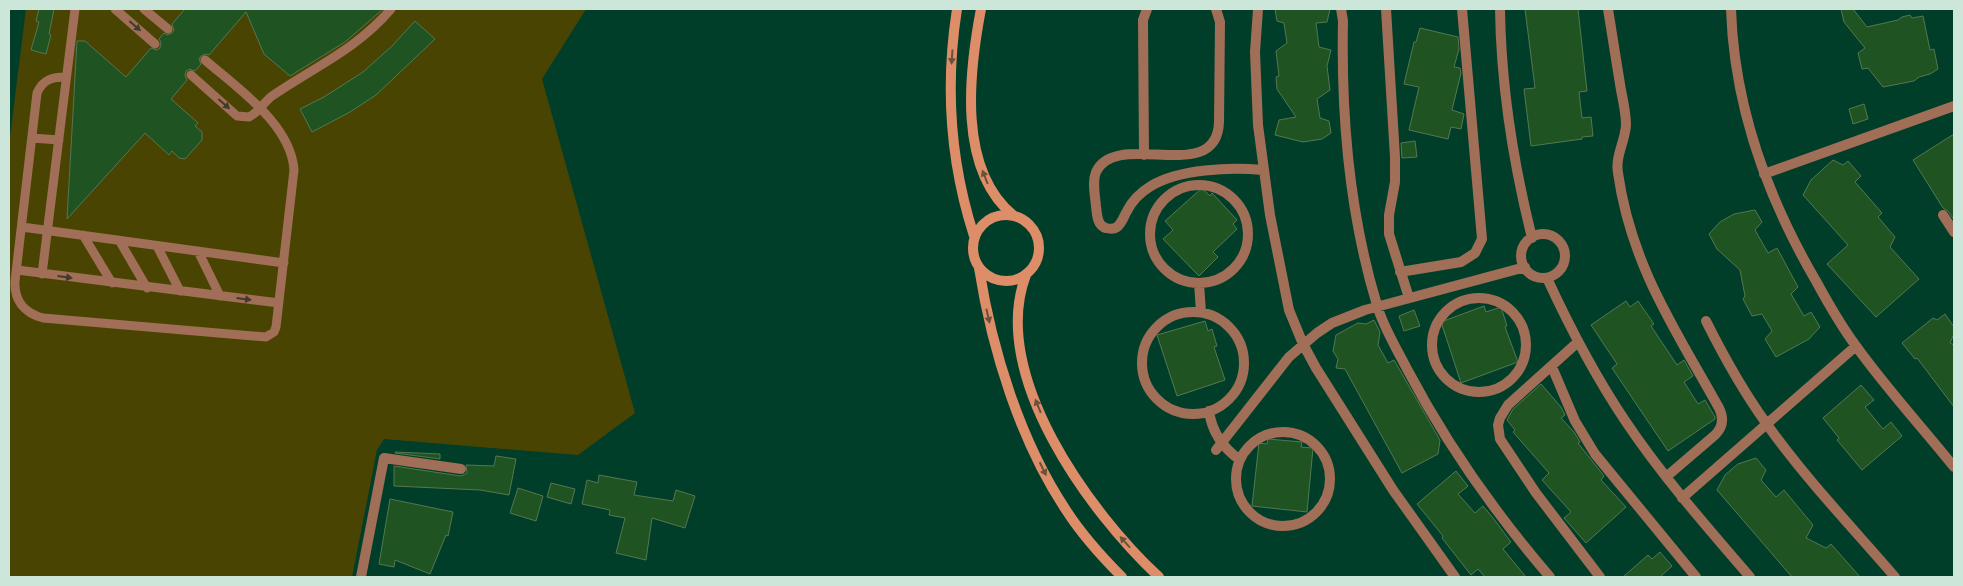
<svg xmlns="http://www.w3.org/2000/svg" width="1963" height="586" font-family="Spectral,serif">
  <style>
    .green { fill: #4a4403 }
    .building { fill: #1f5422; stroke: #547753 }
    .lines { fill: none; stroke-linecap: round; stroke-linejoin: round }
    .lane { stroke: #a16e57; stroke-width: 9 }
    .street { stroke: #a16e57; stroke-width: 10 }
    .secondary { stroke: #de8d69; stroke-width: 10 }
    .oneway { fill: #3f3b2d }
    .oneway2 { fill: #69513c }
  </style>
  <rect width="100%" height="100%" fill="#003e2a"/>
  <path class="green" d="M26,9H586L542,79L635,413L578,455L384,439L377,450L352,577H9V145Z"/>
  <path class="building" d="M39,9H54L49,34L51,35L46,54L31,50L39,22L36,21Z
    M185,9H383L345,42L290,76L264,54L246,12L209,55L206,54L201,56L199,59L201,64L195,71L190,69L186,71L185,76L187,80L171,99L198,123L195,126L202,132V140L185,159L179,158L172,151L169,155L145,133L67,219L77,41H85L126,77L151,48L157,50L160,48L161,42L159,39L164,33L167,35L172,33L174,30L172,24Z
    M1275,9H1330L1327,22L1316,23L1319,47L1331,50L1327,66L1330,90L1317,99L1320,118L1329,121L1331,133L1322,139L1303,142L1275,135L1279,120L1296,117L1277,89L1276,77L1279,76L1276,51L1287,43L1284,23L1277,21Z
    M1525,9H1578L1587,91L1579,92L1582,118L1591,117L1593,136L1582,137V139L1531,146L1524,89L1535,88Z
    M1841,9H1853L1867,27L1898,20L1902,17L1910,15L1912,18L1923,16L1930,50L1934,49L1938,69L1930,74L1919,77L1914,81L1883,87L1868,68L1862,69L1858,53L1865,48L1844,22Z
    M415,21L435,39L376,95L350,112L312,132L300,109L324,97L363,72L392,46Z
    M1420,28L1458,37L1459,49L1454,67L1460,68L1461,73L1452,110L1464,114L1461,129L1451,127L1448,139L1409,130L1419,87L1404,84L1414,42H1416Z
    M1864,104L1868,119L1853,124L1849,109Z
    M1954,134V220L1948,211L1943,208L1913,160Z
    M1415,141L1417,157L1402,158L1401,143Z
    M1833,160L1843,165L1848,161L1861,176L1855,182L1882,213L1878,217L1895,237L1890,247L1919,279L1876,317L1827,264L1848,245L1803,195L1811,180Z
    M1202,188L1210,196L1212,193L1237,220L1233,224L1237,229L1213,252L1218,257L1199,276L1163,239L1173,230L1165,221Z
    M1755,210L1762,222L1755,230L1768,253L1777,248L1798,287L1791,294L1804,316L1811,312L1820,327L1809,339L1776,357L1765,339L1772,331L1762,314L1752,316L1743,299L1745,296L1740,270L1717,249L1709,234L1720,222L1734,214Z
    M1626,301L1630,307L1638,301L1654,324L1651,326L1677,365L1684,360L1693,376L1684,382L1698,404L1705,400L1715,417V419L1668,451L1612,368L1617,364L1591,325Z
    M1484,306L1486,312L1501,307L1507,326L1505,327L1518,362L1461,383L1441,322Z
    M1414,310L1420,326L1404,331L1399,316Z
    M1945,314L1954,327V334L1950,343L1954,345V407L1917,358L1915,359L1902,343L1933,318L1937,320Z
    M1374,320L1380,332L1378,345L1388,363L1394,360L1440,440L1438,454L1402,473L1345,369L1336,368L1338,359L1333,351L1336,335L1358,323L1366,324Z
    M1205,321L1208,331L1212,329L1217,346L1214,347L1225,380L1177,396L1157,335Z
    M1541,384L1561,407L1565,415L1561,418L1574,432L1580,442L1578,443L1604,476L1601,480L1626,507L1586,543L1564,518L1571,512L1542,480L1549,473L1513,432L1515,430L1507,420L1513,409Z
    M1861,385L1874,400L1865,407L1883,429L1891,422L1902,436L1862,470L1837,440L1839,438L1823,418Z
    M1268,439L1302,442L1301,447L1313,448L1307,512L1252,506L1259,443L1267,444Z
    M395,452L440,454V459L395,453Z
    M496,456L516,459L509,495L480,490L394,486V466L461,476L467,473L466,465L494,466Z
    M1756,458L1766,470L1761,480L1776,497L1784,490L1813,525L1806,538L1826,548L1831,544L1860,577H1792L1717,490L1725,475L1738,464Z
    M1456,471L1468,486L1458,494L1475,513L1483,506L1493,518L1511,542L1503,549L1526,577H1485L1478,569L1471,575L1442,538L1443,536L1417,504Z
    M599,475L637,482L634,495L673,501L676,490L695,496L685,528L652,518L646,560L616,553L625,518L609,515L610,510L582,504L587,480L598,483Z
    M551,483L575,489L571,504L547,497Z
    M518,488L543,496L536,521L510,513Z
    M390,499L453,512L448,536L446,535L430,574L395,560L394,567L379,564Z
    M1660,552L1672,566L1660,577H1623L1648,555L1652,559Z"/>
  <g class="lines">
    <path class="lane" d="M115,9L155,44
      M144,9L168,29
      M191,75L237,116L249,117C259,112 264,102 272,96C314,67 356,50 391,9
      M66,77C53,77 43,79 37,93L15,281C14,300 24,313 43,318L266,337L274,332L276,327L294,170C291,124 237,88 205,60
      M32,138L59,140
      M22,227L284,263
      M83,235L112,283
      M119,240L147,288
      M157,246L180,291
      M198,251L220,296
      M17,270L279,303
      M42,274L75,9"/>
    <path class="street" d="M1216,9L1220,22L1219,122C1217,187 1116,128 1096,172C1092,182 1095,195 1096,206C1097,214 1097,226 1106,228C1110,229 1114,229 1117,227C1122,223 1124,216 1127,211C1132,201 1141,192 1151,186C1179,169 1230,167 1263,170
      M1258,9L1255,52L1258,125L1270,215L1289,310L1303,344L1316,368L1393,490L1455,577
      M1341,9L1343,21C1341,116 1349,213 1377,305C1383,327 1397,349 1407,369C1447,445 1495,513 1550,577
      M1386,9L1395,157V182L1389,215V234L1409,298
      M1500,9C1501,87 1513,162 1532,238
      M1608,9C1612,34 1616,59 1620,84C1622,97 1626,111 1626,125C1625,142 1615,156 1618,173C1631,265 1675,329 1719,408C1724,418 1723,427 1715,435L1666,477
      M1731,9C1734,107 1767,197 1816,281C1828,303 1841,326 1856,346C1886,388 1922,427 1954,467
      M1144,155L1143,20L1147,9
      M1764,174L1954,106
      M1150 234a49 49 0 1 1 98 0a49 49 0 1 1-98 0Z
      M1943,215L1954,232
      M1521 256a22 22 0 1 1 44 0a22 22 0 1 1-44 0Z
      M1400,272L1461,262L1475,253L1482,239L1462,9
      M1547,278C1570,328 1595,376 1626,422C1663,477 1707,527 1750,577
      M1199,283L1201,312
      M1432 345a47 47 0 1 1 94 0a47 47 0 1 1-94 0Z
      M1142 363a51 51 0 1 1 102 0a51 51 0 1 1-102 0Z
      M1706,321C1724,357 1743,391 1766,423C1804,477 1852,527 1895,577
      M1578,342L1508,405L1500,418L1498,425L1500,439L1536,493L1600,577
      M1552,367L1575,421L1595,454L1696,577
      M1209,411C1212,433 1223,448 1240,460
      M1236 479a47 47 0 1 1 94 0a47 47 0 1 1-94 0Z
      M1216,450L1289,357L1317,333L1332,323L1365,310L1525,267
      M1682,498L1856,346
      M361,577L384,458L461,469"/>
    <path class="secondary" d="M957,9C945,86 950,162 974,236
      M981,9C969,72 957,170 1014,216
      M973 248a33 33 0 1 1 66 0a33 33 0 1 1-66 0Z
      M979,268C992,350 1020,441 1066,510C1082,535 1101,556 1122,577
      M1026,275C988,374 1090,513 1159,577"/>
  </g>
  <defs><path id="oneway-solid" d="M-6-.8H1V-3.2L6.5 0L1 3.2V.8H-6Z" transform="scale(1.25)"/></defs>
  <g class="oneway">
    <use href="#oneway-solid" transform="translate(135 26) rotate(41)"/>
    <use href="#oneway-solid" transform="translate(224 104) rotate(41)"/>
    <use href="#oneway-solid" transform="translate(65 277) rotate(8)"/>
    <use href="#oneway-solid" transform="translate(244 299) rotate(7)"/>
  </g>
  <g class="oneway2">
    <use href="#oneway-solid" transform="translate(952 57) rotate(94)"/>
    <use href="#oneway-solid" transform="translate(985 177) rotate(-111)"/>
    <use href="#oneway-solid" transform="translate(988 316) rotate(77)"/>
    <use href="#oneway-solid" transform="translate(1038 406) rotate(-112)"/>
    <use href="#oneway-solid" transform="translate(1043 469) rotate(64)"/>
    <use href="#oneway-solid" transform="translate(1125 542) rotate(-132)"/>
  </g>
  <rect width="1963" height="586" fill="none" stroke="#cce7d9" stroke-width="20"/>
</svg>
